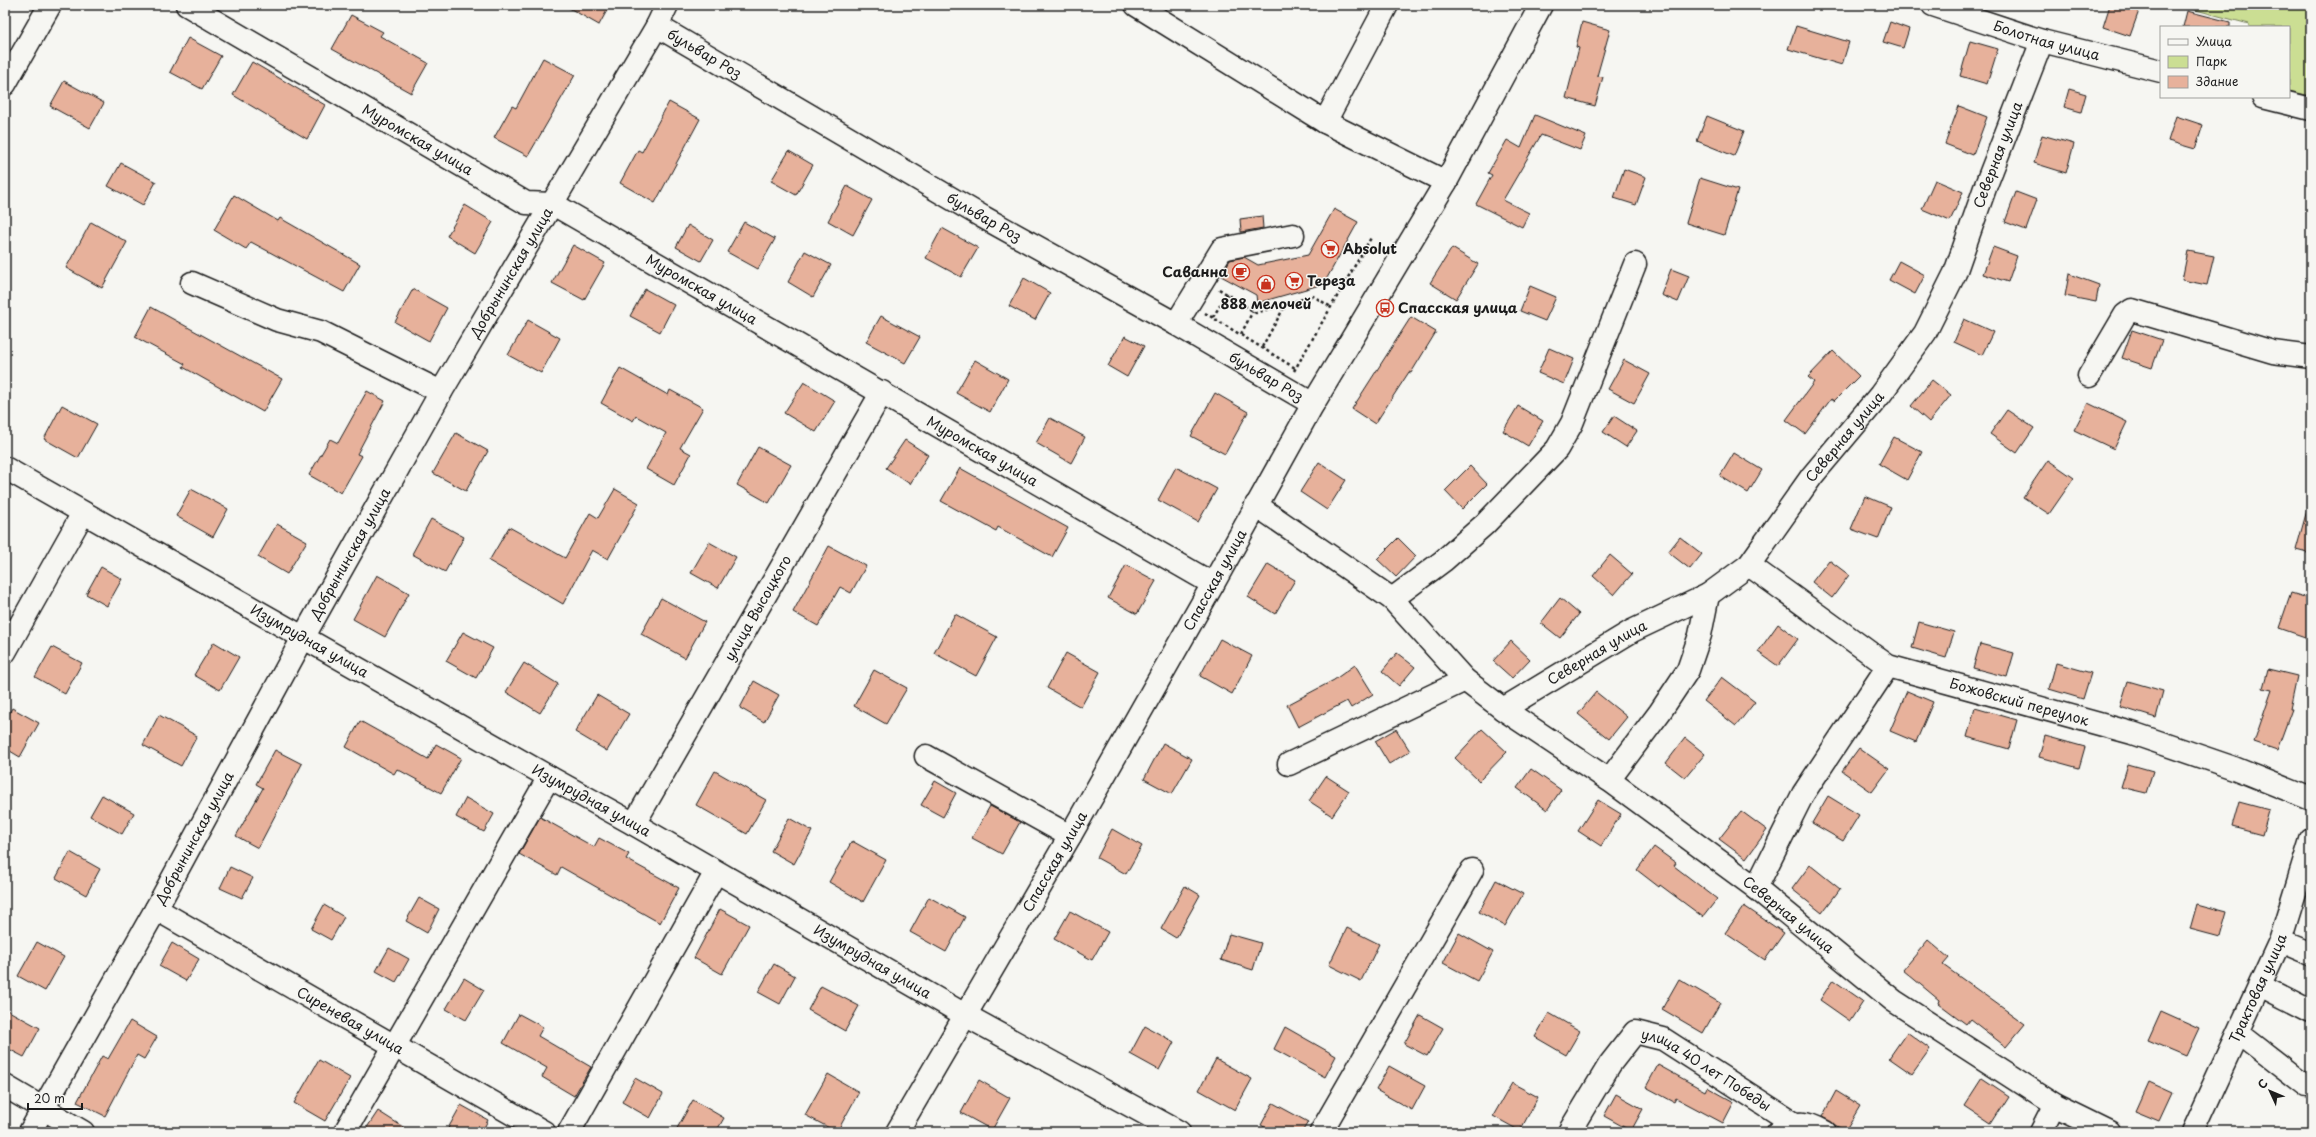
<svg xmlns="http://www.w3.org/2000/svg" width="2316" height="1137" font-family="'Playpen Sans',sans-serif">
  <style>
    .green { fill: #cbde93; stroke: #747d58 }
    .building { fill: #e7b19b; stroke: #1c1c1c }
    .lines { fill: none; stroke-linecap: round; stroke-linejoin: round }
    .minor-casing { stroke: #1c1c1c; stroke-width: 25 }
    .path { stroke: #1c1c1c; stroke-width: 2.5; stroke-dasharray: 3 3; stroke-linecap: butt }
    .minor { stroke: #f6f6f2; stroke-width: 22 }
    .labels { text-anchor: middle; stroke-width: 3; stroke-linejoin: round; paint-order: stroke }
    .street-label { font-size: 14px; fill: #1c1c1c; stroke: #f6f6f2 }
    .poi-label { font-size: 14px; font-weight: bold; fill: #1c1c1c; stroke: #f6f6f2; text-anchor: start }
  </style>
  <rect width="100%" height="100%" fill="#f6f6f2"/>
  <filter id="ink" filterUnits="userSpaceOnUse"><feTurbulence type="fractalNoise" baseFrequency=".025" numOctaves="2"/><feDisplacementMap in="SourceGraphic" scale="8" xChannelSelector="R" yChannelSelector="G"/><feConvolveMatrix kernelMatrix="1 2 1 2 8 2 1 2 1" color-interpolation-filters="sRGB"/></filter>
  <g filter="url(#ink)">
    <path class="green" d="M2177,5H2311V96L2289,91V27H2249V24Z"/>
    <path class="building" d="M564,5H610L599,25Z
      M2110,5H2141L2130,36L2103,27Z
      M2187,11L2230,22V27H2183Z
      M351,15L383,32L380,36L428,63L411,93L332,49Z
      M1582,22L1610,30L1597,76L1603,77L1595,106L1566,98L1579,48L1576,47Z
      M1890,22L1909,29L1903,48L1883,42Z
      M1796,26L1849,42L1842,65L1788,49Z
      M188,38L221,56L202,89L170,72Z
      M1970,41L1998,49L1987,84L1960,76Z
      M543,58L575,75L528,156L494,138L512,106L516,108Z
      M252,62L325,105L307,139L233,95Z
      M64,81L104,103L90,128L50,106Z
      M2069,89L2086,94L2081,112L2064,107Z
      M669,102L700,119L655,203L620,183L638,150L642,152Z
      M1959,106L1987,117L1973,155L1945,144Z
      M1535,115L1586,136L1580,150L1541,135L1503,200L1529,213L1522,227L1476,204L1492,175L1488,173L1507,140L1521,148Z
      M1707,116L1744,131L1734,156L1697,141Z
      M2176,116L2203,125L2195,149L2168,141Z
      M2042,135L2074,144L2066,173L2034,163Z
      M789,151L813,165L796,195L771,181Z
      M121,163L156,182L143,205L108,186Z
      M1624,169L1646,177L1636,205L1614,198Z
      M1700,178L1738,190L1724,235L1686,223Z
      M1935,180L1963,192L1950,221L1922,209Z
      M847,186L872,200L853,235L828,221Z
      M2016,192L2037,200L2026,230L2005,222Z
      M234,195L278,221L280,218L360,264L344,292L251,242L246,249L214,230Z
      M465,205L493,222L475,253L447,236Z
      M1334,209L1358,222L1327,278V283L1257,303L1256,295L1221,276L1230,260L1244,257L1258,265L1308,255Z
      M1262,216L1263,228L1241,232L1240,219Z
      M91,222L127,242L102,288L66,268Z
      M744,222L775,239L758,269L727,252Z
      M688,225L713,240L701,261L676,247Z
      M942,228L978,248L961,277L926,258Z
      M573,245L605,263L584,300L552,283Z
      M1993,247L2017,256L2008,282L1983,274Z
      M1452,248L1478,264L1456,299L1430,283Z
      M805,251L831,265L813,297L788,282Z
      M2188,251L2214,256L2207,285L2182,280Z
      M1899,261L1925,275L1915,294L1889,280Z
      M1671,269L1689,276L1678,302L1661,295Z
      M2069,274L2099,285L2096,302L2065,296Z
      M1024,278L1050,293L1035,320L1009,306Z
      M1530,286L1556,297L1545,321L1520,311Z
      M413,289L447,308L429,341L395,322Z
      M645,289L674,305L660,332L630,316Z
      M151,307L282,379L263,412L183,367L185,364L135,337Z
      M881,316L920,337L905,363L866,342Z
      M1411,317L1436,332L1411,373L1409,372L1375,424L1352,409Z
      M1964,319L1993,332L1982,355L1954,342Z
      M528,320L560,338L541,373L508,355Z
      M2132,330L2162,340L2152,368L2122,358Z
      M1125,336L1144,346L1127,377L1108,366Z
      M1549,348L1574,359L1564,384L1538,373Z
      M1833,351L1859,376L1834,401L1831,399L1805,434L1786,420L1814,382L1808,377Z
      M975,360L1008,379L990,412L956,393Z
      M1624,360L1650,374L1634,403L1608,389Z
      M620,368L668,395L670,390L703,408L680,448L691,454L674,485L646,469L666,433L636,416L633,421L601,403Z
      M1932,380L1951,395L1929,422L1911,406Z
      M804,382L835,401L816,432L784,413Z
      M367,391L385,401L357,454L362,456L341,493L309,475L330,439L338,443Z
      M1215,393L1248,412L1225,454L1191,436Z
      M2088,403L2127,422L2114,449L2074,430Z
      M62,405L97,424L78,458L44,439Z
      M1518,406L1543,421L1528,446L1503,431Z
      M2007,410L2034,428L2017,453L1990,434Z
      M1614,416L1637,431L1626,447L1603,432Z
      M1050,418L1085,437L1071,463L1036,443Z
      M456,433L488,451L466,491L433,473Z
      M1894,437L1922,452L1907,480L1879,464Z
      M905,440L928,455L910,484L886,468Z
      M758,447L791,465L769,503L737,485Z
      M1734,453L1762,470L1748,493L1720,476Z
      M2048,460L2074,478L2049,514L2023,497Z
      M1319,462L1346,480L1327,510L1300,492Z
      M1470,466L1487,484L1462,509L1445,491Z
      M1176,467L1217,489L1198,522L1158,500Z
      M960,468L1068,528L1052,557L998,527L996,531L941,501Z
      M191,489L228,509L213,537L176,516Z
      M615,489L639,503L608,559L592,550L563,604L489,561L509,527L565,558L590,513L598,518Z
      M1865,496L1891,507L1878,539L1851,529Z
      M2307,510L2311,511V554L2296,550Z
      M431,519L464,537L445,572L412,554Z
      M277,524L307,541L287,574L258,557Z
      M1680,537L1702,554L1690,569L1668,552Z
      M1398,538L1416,556L1396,577L1377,559Z
      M709,542L736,557L718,588L691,573Z
      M829,546L866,566L851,593L840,587L818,626L793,612Z
      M1610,555L1632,574L1614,595L1593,576Z
      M1829,560L1849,575L1832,598L1812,582Z
      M1268,564L1295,580L1275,614L1248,597Z
      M1126,565L1156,581L1137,614L1108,598Z
      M101,567L122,579L107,606L86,594Z
      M377,575L409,593L385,637L353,619Z
      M2291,593L2311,599V631L2308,638L2279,628Z
      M661,598L705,622L685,658L641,634Z
      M1560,598L1579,614L1560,638L1541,623Z
      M955,614L997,637L976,676L934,653Z
      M1919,622L1954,632L1946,658L1912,648Z
      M1778,624L1798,639L1778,666L1758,652Z
      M463,632L493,648L476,678L446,661Z
      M1220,639L1252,656L1232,694L1200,676Z
      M1511,641L1530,659L1512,678L1493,661Z
      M214,642L239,657L220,690L194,675Z
      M1980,644L2014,653L2007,677L1973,668Z
      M52,647L82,663L65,694L35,677Z
      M1066,653L1100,672L1081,707L1047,688Z
      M1397,653L1415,667L1399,686L1382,671Z
      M524,663L558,684L540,713L506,692Z
      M2056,663L2091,673L2083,699L2049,689Z
      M1355,665L1373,694L1351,708L1347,701L1298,727L1287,705L1334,680Z
      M2268,669L2297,676L2290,709H2292L2277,750L2254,742L2272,690L2263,688Z
      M874,670L907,688L886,724L854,706Z
      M1722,677L1755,702L1736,726L1704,701Z
      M754,681L779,695L764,722L740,708Z
      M2128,681L2163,691L2156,718L2120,707Z
      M1907,691L1933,702L1916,742L1890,731Z
      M1596,692L1627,717L1609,739L1578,714Z
      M597,695L629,714L607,751L575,732Z
      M12,708L39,723L20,757L5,748V721Z
      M1975,708L2017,720L2009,749L1967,737Z
      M159,715L197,736L181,766L143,745Z
      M360,721L428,759L436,744L461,758L441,793L397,769L394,774L346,747Z
      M1396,729L1410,751L1389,764L1375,741Z
      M1482,729L1507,752L1479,781L1455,758Z
      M2045,736L2085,747L2079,768L2039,757Z
      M1685,738L1705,754L1685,778L1666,763Z
      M1163,743L1192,759L1172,794L1144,779Z
      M1859,748L1889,769L1872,792L1842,771Z
      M275,750L302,764L258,848L236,836L263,788L256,784Z
      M2128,764L2153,771L2146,793L2121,787Z
      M1531,769L1561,790L1547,810L1517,788Z
      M715,771L766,800L747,834L696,805Z
      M1326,776L1349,791L1332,816L1309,801Z
      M935,781L956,793L943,817L921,805Z
      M102,795L134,813L122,834L90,816Z
      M1828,796L1859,815L1843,841L1812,823Z
      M466,798L494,814L484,832L456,817Z
      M1598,800L1621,814L1601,846L1578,831Z
      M2239,802L2269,810L2262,835L2232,827Z
      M990,806L1020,822L1002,854L972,838Z
      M1741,811L1767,830L1746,859L1719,839Z
      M540,817L594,847L599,838L629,854L626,859L679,888L660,923L561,867L557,875L519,854Z
      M789,818L812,831L794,864L771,851Z
      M1112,829L1142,846L1126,874L1097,858Z
      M852,841L886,860L863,902L829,882Z
      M1654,847L1676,863L1674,866L1717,899L1703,917L1660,885L1659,887L1637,870Z
      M70,852L100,869L86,895L56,878Z
      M1810,865L1840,889L1822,913L1792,889Z
      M230,867L253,878L242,898L220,888Z
      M1496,880L1523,894L1505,926L1479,912Z
      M1185,886L1200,895L1176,938L1161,929Z
      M929,897L965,917L946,952L910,932Z
      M419,898L439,909L427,933L406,921Z
      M2197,904L2227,912L2220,937L2190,929Z
      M324,905L344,917L331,940L311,929Z
      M1744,906L1784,933L1765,960L1725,933Z
      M720,909L749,925L722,974L694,958Z
      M1070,911L1108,932L1092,960L1054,939Z
      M1347,928L1379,944L1361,981L1329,965Z
      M1459,933L1493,952L1477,981L1443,963Z
      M1229,934L1261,943L1253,970L1221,960Z
      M1928,940L1949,958L1943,965L2025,1024L2006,1047L1970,1019L1966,1024L1938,1003L1939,1000L1903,970Z
      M37,942L64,957L45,991L18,976Z
      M172,943L199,959L186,981L159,966Z
      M389,948L409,959L396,982L376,971Z
      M774,964L795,976L780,1004L758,992Z
      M464,978L484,990L466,1020L446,1009Z
      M1679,979L1720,1003L1703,1033L1662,1009Z
      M1833,980L1863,1001L1850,1021L1820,1000Z
      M821,986L859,1006L845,1031L808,1010Z
      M5,1009L40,1028L24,1057L5,1047Z
      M2161,1011L2199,1028L2186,1056L2148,1040Z
      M1549,1013L1580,1031L1566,1055L1535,1037Z
      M519,1014L543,1027L538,1036L591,1067L574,1096L542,1077L547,1068L503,1043Z
      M1420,1015L1443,1028L1427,1056L1404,1044Z
      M130,1021L157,1037L144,1059L137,1055L105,1116L77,1102L102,1056L108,1059Z
      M1145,1026L1174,1042L1159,1070L1130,1054Z
      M1285,1027L1336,1056L1325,1077L1274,1049Z
      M1907,1032L1930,1049L1912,1074L1889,1058Z
      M1216,1059L1252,1079L1235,1110L1199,1090Z
      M319,1060L350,1078L325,1121L294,1103Z
      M1658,1065L1705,1091L1707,1087L1734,1102L1723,1123L1676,1098L1674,1102L1646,1087Z
      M1389,1066L1425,1086L1412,1110L1376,1090Z
      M828,1074L859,1092L837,1132L805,1115Z
      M635,1078L663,1094L650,1118L622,1102Z
      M1982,1078L2009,1096L1991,1124L1964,1106Z
      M979,1080L1010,1098L992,1130L961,1113Z
      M2148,1082L2172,1093L2159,1121L2135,1111Z
      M1512,1083L1538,1097L1520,1131L1493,1116Z
      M1836,1091L1860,1106L1845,1131L1822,1117Z
      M1616,1094L1643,1109L1631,1131L1604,1116Z
      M693,1100L724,1118L716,1132H675Z
      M1273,1103L1308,1122L1302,1132H1273L1261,1125Z
      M461,1105L488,1120L482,1132H446Z
      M378,1111L411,1132H364Z"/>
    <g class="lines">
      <defs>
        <g id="minor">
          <path id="s1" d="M187,5L526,203L553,204L1213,584"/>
          <path d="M1136,5L1325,122L1446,182"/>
          <path id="s2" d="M1933,5L2042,41L2161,71"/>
          <path id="s3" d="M657,26L983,217L1176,324L1313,404"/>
          <path d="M5,84L50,5"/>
          <path d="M2263,97L2311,109"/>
          <path d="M1325,122L1387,5"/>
          <path d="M192,283L277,320L321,332L441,392"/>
          <path d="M1176,324L1222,249L1293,235"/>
          <path d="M2089,376L2125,315L2132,310L2273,352L2311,357"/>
          <path id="s4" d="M5,468L549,777L634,824L965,1015L1179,1132"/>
          <path id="s5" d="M1256,505L1392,599L1465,680L1503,709L1632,631L1708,595L1749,565L1812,476L1880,395L1925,333L1955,273L1986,185L2042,41"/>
          <path id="s6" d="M1749,565L1888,666L2132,733L2234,768L2311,799"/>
          <path d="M1392,599L1443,561L1485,524L1557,449L1572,423L1635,264"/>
          <path d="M5,652L83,513"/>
          <path id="s7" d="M1503,709L1609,780L1756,888L1894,1001L2055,1105L2110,1132"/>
          <path d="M926,756L1070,836"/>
          <path d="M1289,764L1465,680"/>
          <path d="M1609,780L1660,712L1688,670L1700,635L1708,595"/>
          <path id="s8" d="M634,824L882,392"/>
          <path d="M1756,888L1803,794L1888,666"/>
          <path id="s9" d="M156,909L544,1132"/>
          <path d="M2280,941L2311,954"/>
          <path d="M2260,986L2311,1012"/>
          <path d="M2238,1033L2305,1085"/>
          <path d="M5,1086L83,1132"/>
          <path id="s10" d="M30,1132L156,909L304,636L441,392L657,26L667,5"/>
          <path d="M345,1132L549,777"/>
          <path d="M569,1132L716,872"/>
          <path id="s11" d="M897,1132L1070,836L1213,584L1313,404L1446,182L1541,5"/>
          <path d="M1321,1132L1472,870"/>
          <path id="s12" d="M1569,1132L1610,1064L1635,1032L1663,1039L1795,1124"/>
          <path d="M1778,1132C1797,1120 1807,1122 1825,1132"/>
          <path d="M2041,1132L2055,1105"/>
          <path id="s13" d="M2192,1132L2280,941L2311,840"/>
        </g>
      </defs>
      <use href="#minor" class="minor-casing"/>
      <path class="path" d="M1219,289L1256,313L1313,296L1331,307
        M1205,313L1295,368
        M1213,317L1227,294
        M1241,334L1253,311
        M1262,347L1286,304
        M1294,371L1372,236"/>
      <use href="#minor" class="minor"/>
    </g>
  </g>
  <defs>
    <symbol id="supermarket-ring" viewBox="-11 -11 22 22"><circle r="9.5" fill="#f6f6f2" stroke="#c8321e" stroke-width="1.5"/><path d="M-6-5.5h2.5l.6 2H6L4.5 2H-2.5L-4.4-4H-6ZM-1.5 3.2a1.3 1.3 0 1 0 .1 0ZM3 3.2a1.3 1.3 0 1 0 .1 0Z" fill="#c8321e"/></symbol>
    <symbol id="cafe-ring" viewBox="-11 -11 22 22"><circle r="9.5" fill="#f6f6f2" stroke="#c8321e" stroke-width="1.5"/><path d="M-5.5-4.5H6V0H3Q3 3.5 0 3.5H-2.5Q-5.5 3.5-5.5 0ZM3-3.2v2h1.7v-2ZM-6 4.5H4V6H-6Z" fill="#c8321e"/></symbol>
    <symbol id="shop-ring" viewBox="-11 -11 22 22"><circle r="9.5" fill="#f6f6f2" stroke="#c8321e" stroke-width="1.5"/><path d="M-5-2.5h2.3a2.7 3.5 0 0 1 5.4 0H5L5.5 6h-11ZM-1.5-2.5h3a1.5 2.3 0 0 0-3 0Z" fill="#c8321e"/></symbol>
    <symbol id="bus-ring" viewBox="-11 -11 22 22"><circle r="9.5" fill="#f6f6f2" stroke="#c8321e" stroke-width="1.5"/><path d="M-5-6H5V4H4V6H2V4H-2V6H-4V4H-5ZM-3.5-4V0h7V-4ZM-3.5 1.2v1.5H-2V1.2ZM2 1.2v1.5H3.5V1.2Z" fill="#c8321e"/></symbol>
  </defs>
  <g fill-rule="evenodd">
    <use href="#supermarket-ring" x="1320" y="239" width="20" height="20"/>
    <use href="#cafe-ring" x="1231" y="262" width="20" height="20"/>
    <use href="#supermarket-ring" x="1284" y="271" width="20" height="20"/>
    <use href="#shop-ring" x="1256" y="274" width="20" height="20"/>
    <use href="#bus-ring" x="1375" y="298" width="20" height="20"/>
  </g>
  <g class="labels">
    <g class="street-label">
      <text dy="5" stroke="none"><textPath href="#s2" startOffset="119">Болотная улица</textPath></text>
      <text dy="5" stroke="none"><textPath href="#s3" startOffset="55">бульвар Роз</textPath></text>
      <text dy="5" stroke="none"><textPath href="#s1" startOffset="267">Муромская улица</textPath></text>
      <text dy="5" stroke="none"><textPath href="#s5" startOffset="1092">Северная улица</textPath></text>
      <text dy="5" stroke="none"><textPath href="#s3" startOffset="379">бульвар Роз</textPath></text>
      <text dy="5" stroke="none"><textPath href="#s10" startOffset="985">Добрынинская улица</textPath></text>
      <text dy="5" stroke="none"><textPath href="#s1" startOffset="591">Муромская улица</textPath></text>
      <text dy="5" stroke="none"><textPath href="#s3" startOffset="703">бульвар Роз</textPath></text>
      <text dy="5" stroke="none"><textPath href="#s5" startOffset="768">Северная улица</textPath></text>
      <text dy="5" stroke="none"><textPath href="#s1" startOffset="915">Муромская улица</textPath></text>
      <text dy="5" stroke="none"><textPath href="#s10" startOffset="661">Добрынинская улица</textPath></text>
      <text dy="5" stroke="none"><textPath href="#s11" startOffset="637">Спасская улица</textPath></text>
      <text dy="5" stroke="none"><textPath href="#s8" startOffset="249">улица Высоцкого</textPath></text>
      <text dy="5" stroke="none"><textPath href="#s4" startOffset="350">Изумрудная улица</textPath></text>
      <text dy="5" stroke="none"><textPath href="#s5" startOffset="432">Северная улица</textPath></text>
      <text dy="5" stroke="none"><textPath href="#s6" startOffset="308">Божовский переулок</textPath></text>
      <text dy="5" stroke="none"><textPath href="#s4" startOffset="674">Изумрудная улица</textPath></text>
      <text dy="5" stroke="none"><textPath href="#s10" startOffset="337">Добрынинская улица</textPath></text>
      <text dy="5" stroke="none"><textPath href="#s11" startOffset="313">Спасская улица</textPath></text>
      <text dy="5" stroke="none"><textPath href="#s7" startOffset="352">Северная улица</textPath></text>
      <text dy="5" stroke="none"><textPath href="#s4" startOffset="998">Изумрудная улица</textPath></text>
      <text dy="5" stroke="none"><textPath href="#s13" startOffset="158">Трактовая улица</textPath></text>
      <text dy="5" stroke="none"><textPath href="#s9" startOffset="224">Сиреневая улица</textPath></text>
      <text dy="5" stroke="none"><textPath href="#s12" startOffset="201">улица 40 лет Победы</textPath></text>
    </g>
    <g class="poi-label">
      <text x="1343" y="254">Absolut</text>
      <text x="1228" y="277" text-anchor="end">Саванна</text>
      <text x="1307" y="286">Тереза</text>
      <text x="1266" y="309" text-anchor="middle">888 мелочей</text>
      <text x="1398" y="313">Спасская улица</text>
    </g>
  </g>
  <rect width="2316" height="1137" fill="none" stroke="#f6f6f2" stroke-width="20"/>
  <rect x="10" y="10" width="2296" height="1117" fill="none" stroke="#1c1c1c" stroke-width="1.5" filter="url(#ink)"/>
  <rect x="2160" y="26" width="130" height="72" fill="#f6f6f2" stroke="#9f9f9c"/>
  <rect x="2168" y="39" width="20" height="6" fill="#f6f6f2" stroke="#9f9f9c"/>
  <text x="2196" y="46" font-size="12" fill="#1c1c1c">Улица</text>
  <rect x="2168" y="56" width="20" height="12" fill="#cbde93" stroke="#9f9f9c"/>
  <text x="2196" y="66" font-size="12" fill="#1c1c1c">Парк</text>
  <rect x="2168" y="76" width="20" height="12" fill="#e7b19b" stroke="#9f9f9c"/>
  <text x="2196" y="86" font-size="12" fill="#1c1c1c">Здание</text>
  <g transform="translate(2270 1091) rotate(314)" stroke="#f6f6f2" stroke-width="3" paint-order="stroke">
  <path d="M0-3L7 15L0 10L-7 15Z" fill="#1c1c1c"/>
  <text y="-6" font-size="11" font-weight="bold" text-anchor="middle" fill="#1c1c1c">С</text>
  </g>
  <path d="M28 1103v6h54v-6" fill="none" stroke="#1c1c1c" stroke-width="2"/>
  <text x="34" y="1103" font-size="12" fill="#1c1c1c" stroke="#f6f6f2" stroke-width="3" paint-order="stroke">20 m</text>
</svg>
